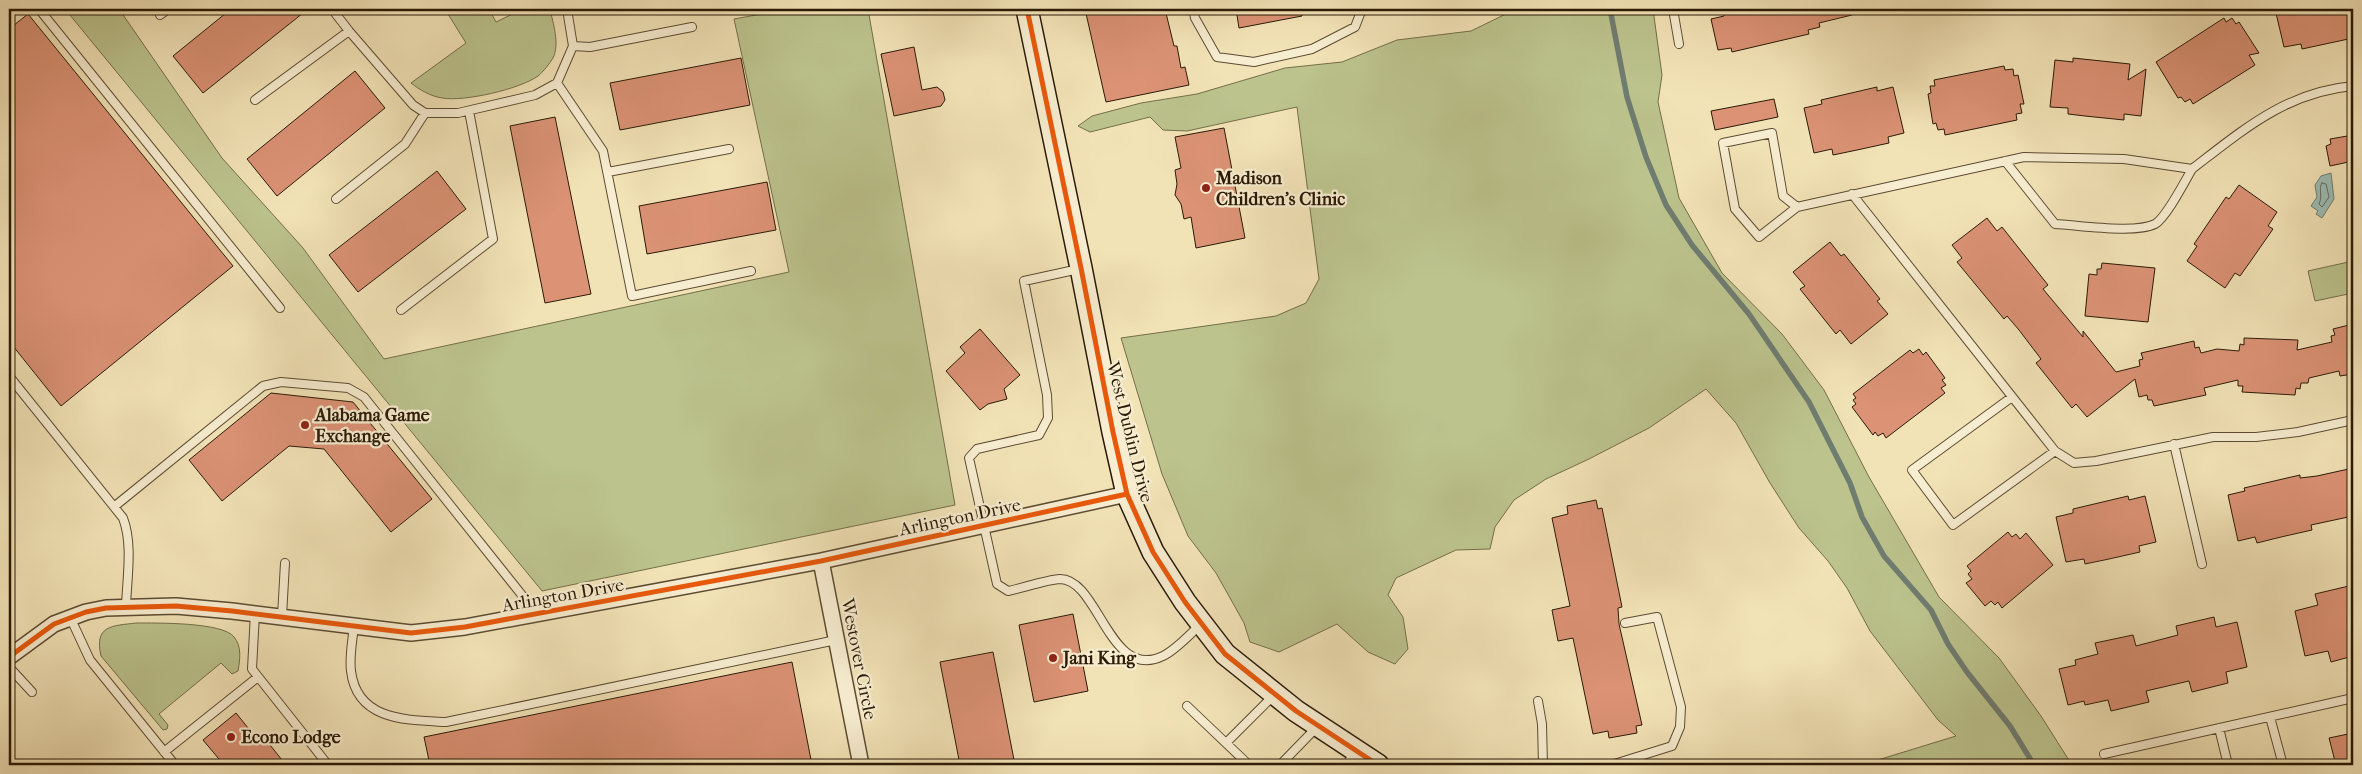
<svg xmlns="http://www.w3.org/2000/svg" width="2362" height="774" font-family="'IM FELL French Canon',serif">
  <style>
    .green { fill: #bcc38d; stroke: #746e4a }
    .water { fill: #9dbdb6; stroke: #6f7c70 }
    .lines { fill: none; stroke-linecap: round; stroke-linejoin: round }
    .shore { stroke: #646c5e; stroke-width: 1 }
    .stream { stroke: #6f7c70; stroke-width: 5.5 }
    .building { fill: #db9275; stroke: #2b1a06 }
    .lane-casing { stroke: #5d4c32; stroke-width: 10 }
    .street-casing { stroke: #5d4c32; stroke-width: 18 }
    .secondary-casing { stroke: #2b1a06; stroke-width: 24 }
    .lane { stroke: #f7edd0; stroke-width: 8 }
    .street { stroke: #f7edd0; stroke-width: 15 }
    .secondary { stroke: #f7edd0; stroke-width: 21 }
    .cycleway-casing { stroke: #f7edd0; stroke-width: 8 }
    .cycleway { stroke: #e8590c; stroke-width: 5 }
    .poi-dot { fill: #8f2418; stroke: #f7edd0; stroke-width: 2 }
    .labels { text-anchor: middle; stroke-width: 4.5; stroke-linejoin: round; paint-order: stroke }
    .poi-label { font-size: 18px; font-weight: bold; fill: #2b1a06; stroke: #f7edd0; text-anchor: start }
    .street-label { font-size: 18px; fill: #2b1a06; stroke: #f7edd0 }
  </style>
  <rect width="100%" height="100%" fill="#f2e3b7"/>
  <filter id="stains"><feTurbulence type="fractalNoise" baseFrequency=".004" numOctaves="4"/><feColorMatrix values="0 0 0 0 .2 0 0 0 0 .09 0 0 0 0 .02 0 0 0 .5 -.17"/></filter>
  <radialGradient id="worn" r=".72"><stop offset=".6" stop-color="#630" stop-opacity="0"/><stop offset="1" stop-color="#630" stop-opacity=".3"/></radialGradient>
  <path class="green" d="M65,9H119L222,158L303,248L384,359L789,272L734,19L789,9H868L955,505L542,591Z
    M457,9H489L496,22L523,9H550C553,23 560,44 553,58C550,63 543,72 538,76C520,89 464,102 442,98C430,96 420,90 411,83L466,43L448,14Z
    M1516,9H1653L1662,75L1658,102L1679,198L1722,273L1782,334L1824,390L1869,477L1939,597L1999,658L2041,716L2072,765H1838L1868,763L1956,736L1938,720L1870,631L1847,588L1828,561L1799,528L1770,483L1736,423L1706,389L1649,428L1589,459L1546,479L1514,500L1495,527L1490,549L1456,550L1396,578L1388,595L1403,617L1408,649L1395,664L1368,652L1337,624L1279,652L1250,642L1244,623L1216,573L1188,536L1162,474L1121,338L1276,316L1306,303L1319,279L1297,107L1187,131L1163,130L1150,117L1090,132L1078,126L1092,116L1141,103L1197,94L1285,68L1342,62L1397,40L1471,31Z
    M2353,261V293L2315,301L2308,271Z
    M136,623C156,623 223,622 234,637C242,646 240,660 238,671L232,674L221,663L159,714L168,725L167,729L163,730L101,656C94,625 112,626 136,623Z"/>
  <path class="water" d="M2331,173L2334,199L2322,218L2316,214L2318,211L2311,206L2317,197L2315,185L2321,176Z"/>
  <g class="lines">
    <path class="shore" d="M2322,183L2326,184L2329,197L2322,207L2319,204C2323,196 2318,189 2322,183Z"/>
    <path class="stream" d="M1610,9L1627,97L1646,157L1666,205L1692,245L1749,314L1809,402L1850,483L1862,517L1884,556L1931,610L1948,644L1967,672L2010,726L2034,765"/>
  </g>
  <path class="building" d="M231,9H308L203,93L173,56Z
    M1085,9H1165L1174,46H1177L1181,68L1185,67L1189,85L1106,102Z
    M1236,9H1301L1302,16L1239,28Z
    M1728,9H1851L1852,15L1819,23L1820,27L1808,30L1809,34L1732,52L1731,48L1718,50L1711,19L1724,16V13L1729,12Z
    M2275,9H2353V38L2302,49L2301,44L2284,47Z
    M28,14L233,266L61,406L9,341V29Z
    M2224,18L2226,22L2232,18L2236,24L2239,22L2259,53L2249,55L2255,65L2193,104L2190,99L2185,102L2181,97L2178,98L2156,62Z
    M914,47L922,90L937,87L943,92L945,100L941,106L894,116L881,54Z
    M741,58L750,105L620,130L610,83Z
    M2073,58L2130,64L2128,80L2146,69L2141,116L2124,114V120L2085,116L2068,114V108L2050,107L2055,60L2073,62Z
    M2004,66L2005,70L2013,69L2014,76L2018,75L2024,104H2020L2022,113L2016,114L2017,120L1945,135L1944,129L1938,130L1936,123L1933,124L1928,94L1931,93L1930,86H1935L1934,80Z
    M355,71L385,108L277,196L247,159Z
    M1877,87V91L1893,87L1904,133L1888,137L1889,143L1857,150L1833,155L1832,149L1814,153L1804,108L1822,104L1821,100Z
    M1774,99L1778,117L1715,130L1711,111Z
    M555,117L591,294L545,303L510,126Z
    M1224,128L1245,238L1196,248L1191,217L1184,219L1181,204L1175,195L1177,184L1175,170L1181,168L1175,137Z
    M2353,135V161L2330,166L2326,146L2331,144L2330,139Z
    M437,171L466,209L358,292L329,255Z
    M767,182L776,230L647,254L639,206Z
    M2239,185L2277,212L2268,226L2273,229L2250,262L2240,276L2235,273L2225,288L2187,261L2197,246L2194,244L2226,197L2229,199Z
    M1987,218L1997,231L2002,227L2048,285L2043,289L2083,337V331L2116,372L2140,366L2139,360L2143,359L2141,353L2194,341L2195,348L2199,347L2201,353L2217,349L2239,351L2240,344L2244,345V338L2298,340L2297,350L2332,342L2331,336L2335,335L2333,329L2353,324V374L2340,376L2339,371L2309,378L2308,383H2301L2300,389L2296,388L2295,395L2242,392L2243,386H2238V380L2204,388L2206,395L2154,406L2152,400H2148L2147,395L2139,397L2135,379L2087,417L2076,404L2072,408L2036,363L2041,359L2019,330L2007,316L2004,319L1957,262L1962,258L1952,245Z
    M1830,242L1841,256L1844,254L1880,299L1877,301L1888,314L1851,344L1840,330L1836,334L1800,289L1805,286L1793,272Z
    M2102,263L2155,268L2148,322L2085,316L2089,274L2097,275V269H2101Z
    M980,329L1020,375L1004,389L1007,399L988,404L980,410L946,371L965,353L960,347Z
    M1919,349L1923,355L1926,352L1945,378L1942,380L1946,385L1941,388L1945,393L1886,438L1883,433L1878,436L1875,432L1873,435L1852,407L1856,404L1853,400L1856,398L1853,394L1910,350L1913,353Z
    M271,393L353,402L432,499L391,532L324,449L289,446L222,501L189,460Z
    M2353,468V516L2311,525L2312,530L2281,537L2257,543L2255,537L2238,541L2228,495L2245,491L2244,488L2300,475V478L2317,476Z
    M2128,496L2129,500L2145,496L2156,542L2139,546L2140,552L2109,559L2085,564L2084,559L2066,562L2056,517L2073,513V509Z
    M1596,500L1598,509L1602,508L1622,607L1618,608L1619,624L1642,725L1636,726L1637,733L1609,738L1608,731L1593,734L1573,638L1558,641L1552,610L1570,606L1552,518L1568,514L1567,506Z
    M2008,532L2012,537L2016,534L2020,539L2026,533L2053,565L2002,608L1998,602L1995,605L1991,601L1985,606L1966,583L1972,579L1968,574L1971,571L1967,566Z
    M2353,585V656L2331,662L2328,651L2305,656L2295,611L2318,605L2315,594Z
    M1073,614L1088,691L1034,702L1019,625Z
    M2214,617L2216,627L2237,622L2247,667L2226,672L2228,683L2192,692L2189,681L2146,691L2149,702L2111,711L2108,700L2085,705L2084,701L2068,705L2059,669L2076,665L2075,660L2098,654L2095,643L2133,635L2136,646L2178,635L2176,626Z
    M993,652L1015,765H960L940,662Z
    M792,662L812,765H430L424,737Z
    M236,713L257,739L262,735L286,765H224L203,740Z
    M2353,733V765H2336L2329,738Z"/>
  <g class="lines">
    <defs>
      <path id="lane" d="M39,9L280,308
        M332,9L349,31L413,105L425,113H458L535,95L557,83L573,46L590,47L692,27
        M567,9L573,46
        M1193,9L1195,18L1217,57L1254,62L1312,49L1355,27L1362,9
        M1673,9L1679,44
        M160,15L168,9
        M557,83L603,151L632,296L751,271
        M255,100L349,31
        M1772,133L1783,196L1797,207L1759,237L1735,209L1723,143Z
        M2005,161L2055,224C2078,225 2135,234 2155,224C2166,218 2185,181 2192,169
        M608,172L729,149
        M1852,194L2055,451L2074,463L2096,461L2213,437H2256L2298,432L2353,420
        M336,199L405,144L425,113
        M1797,207L2024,157L2124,159L2192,169C2243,130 2286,92 2353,86
        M1079,269L1024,281L1047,395L1048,418L1039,435L977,449L969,458L997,584L1008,591C1023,588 1045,580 1060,579C1099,579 1109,682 1163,656C1177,649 1190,634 1201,624
        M401,310L493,239L469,111
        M9,376L123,518C133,544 127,578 126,606
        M2012,397L1912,470L1953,525L2055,451
        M2174,444L2202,564
        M115,506L263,386L281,382L348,388L364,397L537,614
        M255,613L252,669L328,765
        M282,616L285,563
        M70,617L90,660L175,765
        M354,624C353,639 349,656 351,671C357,721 407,720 446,722L836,640
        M9,667L32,692
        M1538,701L1542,724L1543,765
        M1187,706L1249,765
        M2270,717L2283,765
        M2219,728L2228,765
        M1226,743L1274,695
        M164,752L258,677
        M2104,754L2353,698
        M1280,765L1317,727
        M1346,765L1355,753
        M1611,765L1672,746L1680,727L1681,707L1657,617L1625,623"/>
      <path id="street" d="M821,561L861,765
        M9,657L54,624L86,612L106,608L176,606L232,611L411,633L465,627L821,561L1127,494"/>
      <path id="secondary" d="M1027,9L1081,268L1113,432L1127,494L1153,552L1185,602L1225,654L1296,711L1378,765"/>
    </defs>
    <use href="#lane" class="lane-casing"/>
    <use href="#street" class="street-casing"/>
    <use href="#secondary" class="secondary-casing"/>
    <use href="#lane" class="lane"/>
    <use href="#street" class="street"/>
    <use href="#secondary" class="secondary"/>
    <defs>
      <path id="cycleway" d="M1027,9L1081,268L1113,432L1127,494L1153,552L1185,602L1225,654L1296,711L1378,765
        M9,657L54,624L86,612L106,608L176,606L232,611L411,633L465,627L821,561L1127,494"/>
    </defs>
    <use href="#cycleway" class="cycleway-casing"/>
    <use href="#cycleway" class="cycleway"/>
  </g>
  <g class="poi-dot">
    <circle cx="1206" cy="188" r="5"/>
    <circle cx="305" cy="425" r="5"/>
    <circle cx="1053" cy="658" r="5"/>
    <circle cx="231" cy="737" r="5"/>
  </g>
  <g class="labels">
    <g class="poi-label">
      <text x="1216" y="184">Madison<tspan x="1216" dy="21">Children's Clinic</tspan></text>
      <text x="315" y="421">Alabama Game<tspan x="315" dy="21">Exchange</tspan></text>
      <text x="1063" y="664">Jani King</text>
      <text x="241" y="743">Econo Lodge</text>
    </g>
    <g class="street-label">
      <text transform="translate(1130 432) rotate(76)" y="6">West Dublin Drive</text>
      <text transform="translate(960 517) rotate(-12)" y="6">Arlington Drive</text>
      <text transform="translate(563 595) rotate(-10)" y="6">Arlington Drive</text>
      <text transform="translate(859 659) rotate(79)" y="6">Westover Circle</text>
    </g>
  </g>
  <rect width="2362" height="774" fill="none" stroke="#f2e3b7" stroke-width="30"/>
  <rect x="10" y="10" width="2342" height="754" fill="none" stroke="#2b1a06" stroke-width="2.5"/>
  <rect x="15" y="15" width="2332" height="744" fill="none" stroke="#2b1a06"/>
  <rect width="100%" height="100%" filter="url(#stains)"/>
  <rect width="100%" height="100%" fill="url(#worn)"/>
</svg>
